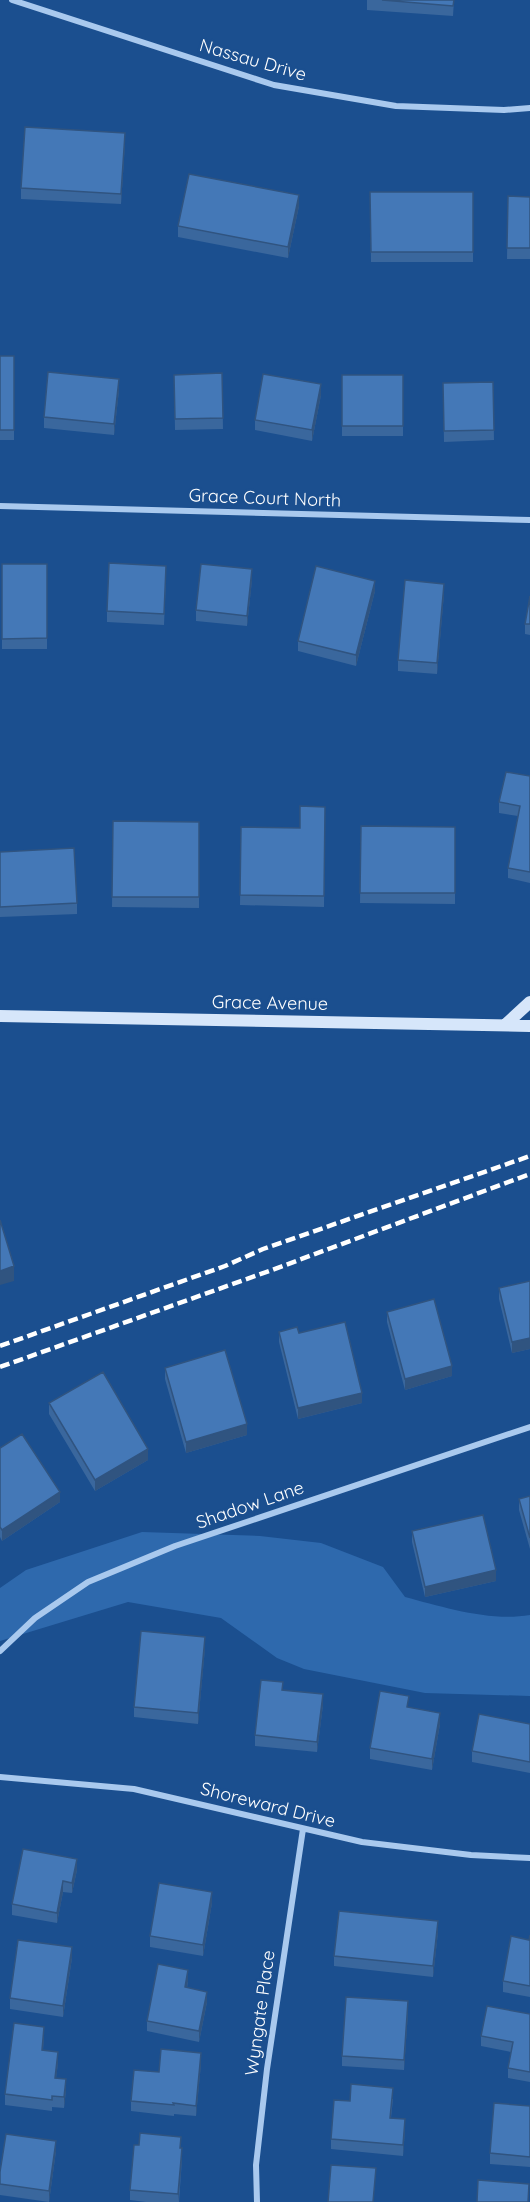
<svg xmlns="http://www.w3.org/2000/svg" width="530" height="2202" font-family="Quicksand,sans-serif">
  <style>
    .green { fill: #2e69ad }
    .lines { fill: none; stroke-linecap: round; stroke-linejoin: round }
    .street { stroke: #a9c9ee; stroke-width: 6 }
    .secondary { stroke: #d6e6fa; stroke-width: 12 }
    .rail { stroke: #fff; stroke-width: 4.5; stroke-dasharray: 10 4.5; stroke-linecap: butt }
    .wall { fill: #3a679d }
    .shaded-wall { fill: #305480 }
    .building { fill: #4478b7; stroke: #305480; stroke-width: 1.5 }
    .labels { text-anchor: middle; stroke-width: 5; stroke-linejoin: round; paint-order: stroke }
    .street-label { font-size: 18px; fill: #fff; stroke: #1b4f8f }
  </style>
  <rect width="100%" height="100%" fill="#1b4f8f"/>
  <path class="green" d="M142,1532L260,1536L321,1543L383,1567L405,1597C443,1607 490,1622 530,1615V1696L425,1693L304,1669L277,1658L221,1618L128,1602L0,1641V1588L26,1570Z"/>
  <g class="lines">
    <path class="street" d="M12,0L274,85L396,106L504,110L530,108
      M0,506L530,520
      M0,1651L35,1618L88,1582L175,1546L530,1427
      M0,1777L134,1789L362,1842L471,1855L530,1858
      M257,2202L256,2165L267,2069L303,1829"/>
    <path class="secondary" d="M0,1016L530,1026
      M505,1025L530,1002"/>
    <path class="rail" d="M0,1346L225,1266L263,1249L530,1156
      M0,1367L272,1270L530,1174"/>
  </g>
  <path class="wall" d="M367,0H454L453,16L367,10Z
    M125,143L121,204L21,199V188Z
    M370,192H473V262H371Z
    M508,196L530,197V259H507Z
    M299,206L288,258L178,237V226Z
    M0,356H14V440H0Z
    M222,373L223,429L175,430L174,375Z
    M342,375H403V436H342Z
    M493,382L494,440L444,442L443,383Z
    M119,390L114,435L44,428V417Z
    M321,395L312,441L255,430V420Z
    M2,564H47V649H2Z
    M166,577L164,625L107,622V611Z
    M252,580L247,626L196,621V610Z
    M375,591L356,666L298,651V641Z
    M444,594L437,674L398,671V660Z
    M530,596V635L525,634V624Z
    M530,776V883L508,878V868L518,816L499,813V802Z
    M325,807L324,907L240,905L241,827L300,828Z
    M113,821L199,822V908L112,907Z
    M361,826L455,827V904L360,903Z
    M0,852L77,903V914L0,917Z
    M530,1281V1349L512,1353L499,1299V1288Z
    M387,1312L452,1376L405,1390L387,1322Z
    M279,1332L299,1333L362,1403L298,1419L279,1342Z
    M165,1368L247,1435L186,1453L165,1379Z
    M49,1403L148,1460L95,1491L49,1414Z
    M0,1448L60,1502L2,1541L0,1537Z
    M530,1496V1549L519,1510V1499Z
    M412,1531L496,1581L425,1597L412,1542Z
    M205,1648L198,1724L134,1717V1707Z
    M283,1690L323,1705L317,1752L255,1746V1735Z
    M409,1707L440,1724L432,1770L370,1759V1748Z
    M530,1724V1773L472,1762V1751Z
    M77,1870L72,1893L63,1892L57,1923L12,1915V1904Z
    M212,1903L203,1956L150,1947V1936Z
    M438,1932L433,1977L334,1966V1956Z
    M530,1935V1997L503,1992V1981L529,1940Z
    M72,1958L63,2017L10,2009V1998Z
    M188,1981L187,1988L207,2002L199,2042L147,2031V2021Z
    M408,2012L404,2070L342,2066V2056Z
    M530,2014V2082L508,2078V2068L511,2052L481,2046V2036Z
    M44,2037L43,2050L58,2063L56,2078L66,2090L64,2108L52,2107V2111L5,2105V2094Z
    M201,2064L196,2116L174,2114V2116L131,2111V2101L159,2072Z
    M393,2099L391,2118L405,2130L403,2156L331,2149V2139L350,2101Z
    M530,2106V2167L490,2164V2153Z
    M180,2148L182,2159L179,2202H146L130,2200V2190Z
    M56,2151L49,2202L0,2195V2172Z"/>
  <path class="shaded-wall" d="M125,133V143L121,204V194Z
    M299,195V206L288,258V247Z
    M119,379V390L114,435V424Z
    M321,384V395L312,441V430Z
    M252,569V580L247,626V616Z
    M375,581V591L356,666V655Z
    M444,584V594L437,674V663Z
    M14,1266V1281L0,1285V1271Z
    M530,1338V1349L512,1353V1342Z
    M452,1366V1376L405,1390V1379Z
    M362,1393V1403L298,1419V1408Z
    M247,1424V1435L186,1453V1442Z
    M148,1449V1460L95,1491V1480Z
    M60,1492V1502L2,1541V1530Z
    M496,1570V1581L425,1597V1587Z
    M205,1637V1648L198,1724V1713Z
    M323,1694V1705L317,1752V1742Z
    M440,1713V1724L432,1770V1759Z
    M77,1859V1870L72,1893V1883Z
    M63,1881V1892L57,1923V1913Z
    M212,1892V1903L203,1956V1945Z
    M438,1921V1932L433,1977V1966Z
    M72,1947V1958L63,2017V2006Z
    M188,1970V1981L185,1998V1987Z
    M207,1992V2002L199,2042V2031Z
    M408,2001V2012L404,2070V2060Z
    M44,2027V2037L42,2061V2050Z
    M58,2052V2063L55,2088V2078Z
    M201,2053V2064L196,2116V2106Z
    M66,2079V2090L64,2108V2097Z
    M405,2119V2130L403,2156V2145Z
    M56,2141V2151L49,2202V2191Z
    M182,2148V2159L178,2202V2194Z"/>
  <path class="building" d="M382,0H454L453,6Z
    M25,127L125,133L121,194L21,188Z
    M189,174L299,195L288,247L178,226Z
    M370,192H473V252H371Z
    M508,196L530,197V248H507Z
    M0,356H14V430H0Z
    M48,372L119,379L114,424L44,417Z
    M222,373L223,418L175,419L174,375Z
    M263,374L321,384L312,430L255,420Z
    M342,375H403V426H342Z
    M493,382L494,430L444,431L443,383Z
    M109,563L166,566L164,614L107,611Z
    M2,564H47V638L2,639Z
    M201,564L252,569L247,616L196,610Z
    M316,566L375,581L356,655L298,641Z
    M405,580L444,584L437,663L398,660Z
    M530,596V624H525Z
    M506,772L530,776V872L508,868L520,806L499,802Z
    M300,806L325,807L324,896L240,895L241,827L300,828Z
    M113,821L199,822V897H112Z
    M361,826L455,827V893H360Z
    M74,848L77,903L0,907V852Z
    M0,1220L14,1266L0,1271Z
    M530,1281V1338L512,1342L499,1288Z
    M434,1299L452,1366L405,1379L387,1312Z
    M345,1322L362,1393L298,1408L279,1332L297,1327L299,1333Z
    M225,1350L247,1424L186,1442L165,1368Z
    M103,1372L148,1449L95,1480L49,1403Z
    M22,1434L60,1492L2,1530L0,1527V1448Z
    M530,1496V1538L519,1499Z
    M483,1515L496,1570L425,1587L412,1531Z
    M141,1631L205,1637L198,1713L134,1707Z
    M261,1680L283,1682L282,1690L323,1694L317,1742L255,1735Z
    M380,1691L409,1696L407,1707L440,1713L432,1759L370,1748Z
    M479,1714L530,1724V1762L472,1751Z
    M23,1849L77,1859L72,1883L63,1881L57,1913L12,1904Z
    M159,1883L212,1892L203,1945L150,1936Z
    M339,1911L438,1921L433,1966L334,1956Z
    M530,1935V1986L503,1981L511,1936L529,1940Z
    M18,1940L72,1947L63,2006L10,1998Z
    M158,1964L188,1970L185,1987L207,1992L199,2031L147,2021Z
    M346,1997L408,2001L404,2060L342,2056Z
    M487,2006L530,2014V2072L508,2068L513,2042L481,2036Z
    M14,2023L44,2027L42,2050L58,2052L55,2078L66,2079L64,2097L52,2096V2100L5,2094Z
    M161,2049L201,2053L196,2106L173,2103L174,2105L131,2101L134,2070L159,2072Z
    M351,2084L393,2088L390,2118L405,2119L403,2145L331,2139L334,2100L350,2101Z
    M494,2103L530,2106V2157L490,2153Z
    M140,2133L181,2137L180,2148H182L178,2194L130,2190L134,2145H139Z
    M6,2134L56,2141L49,2191L0,2184V2172Z
    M331,2165L376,2168L373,2202H328Z
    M478,2180L529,2184L528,2202H477Z"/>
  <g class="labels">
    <g class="street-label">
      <text transform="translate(253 60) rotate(16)" y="6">Nassau Drive</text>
      <text transform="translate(265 498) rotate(2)" y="6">Grace Court North</text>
      <text transform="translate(270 1003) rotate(1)" y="6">Grace Avenue</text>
      <text transform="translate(250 1505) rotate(-19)" y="6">Shadow Lane</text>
      <text transform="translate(268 1805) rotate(14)" y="6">Shoreward Drive</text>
      <text transform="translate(260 2013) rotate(-82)" y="6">Wyngate Place</text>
    </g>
  </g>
</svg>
